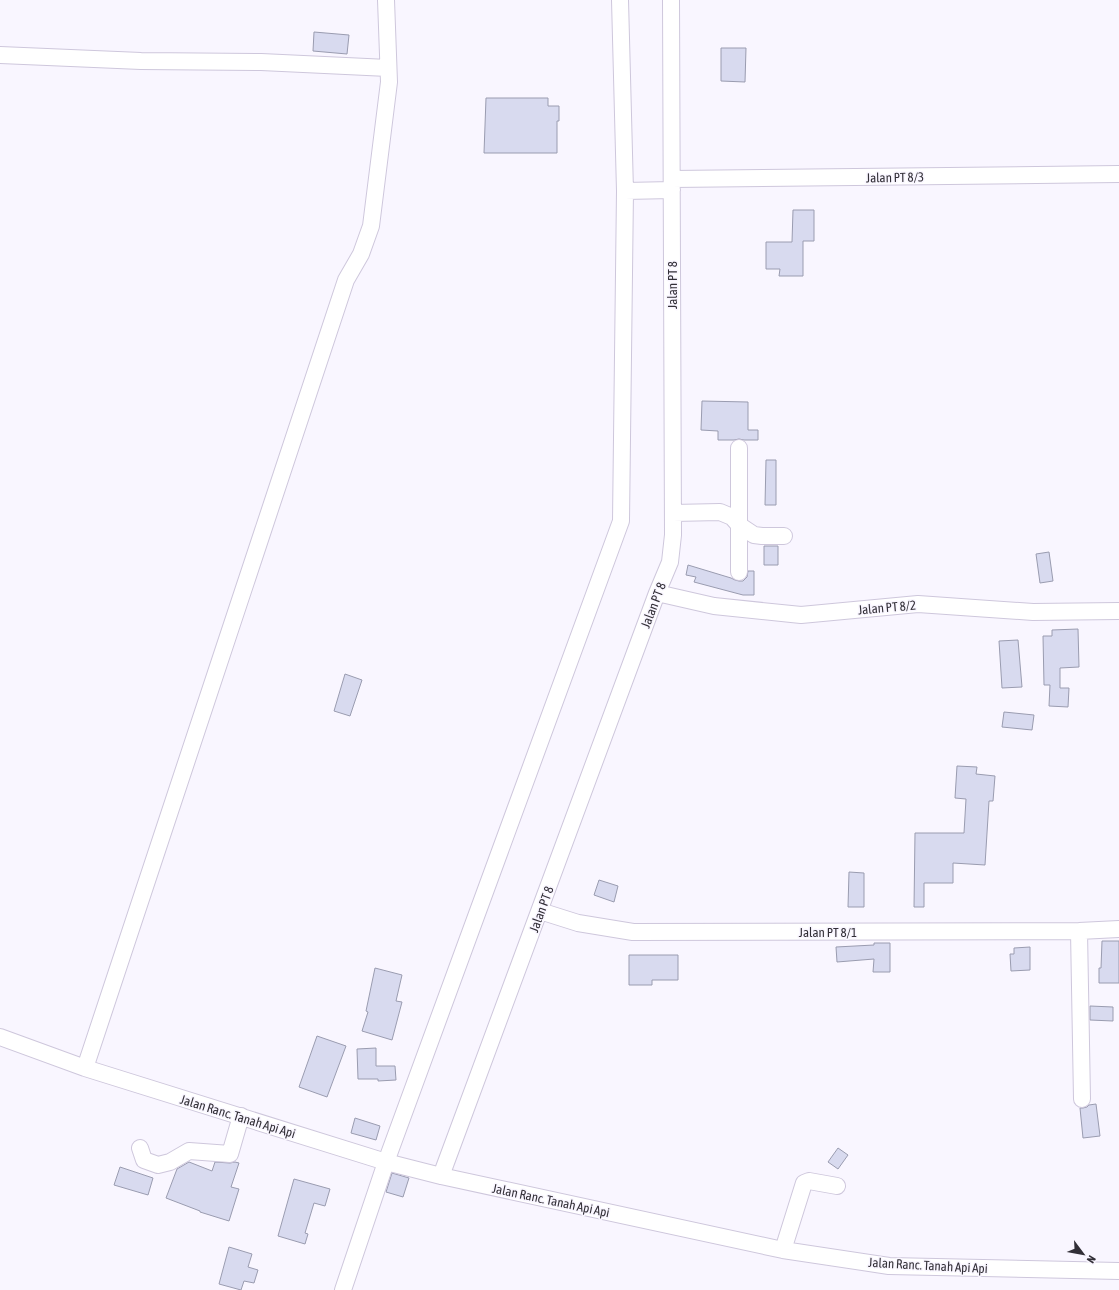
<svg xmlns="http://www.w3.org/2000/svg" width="1119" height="1290" font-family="'Asap Condensed',sans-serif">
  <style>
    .building { fill: #d8daef; stroke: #9a9cb0 }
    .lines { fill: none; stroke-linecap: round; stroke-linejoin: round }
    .minor-casing { stroke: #cec7dc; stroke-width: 18 }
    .minor { stroke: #fff; stroke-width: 16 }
    .labels { text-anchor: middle; stroke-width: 3; stroke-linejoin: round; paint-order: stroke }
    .street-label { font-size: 13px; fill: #322f37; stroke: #f9f6ff }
  </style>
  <rect width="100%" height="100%" fill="#f9f6ff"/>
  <path class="building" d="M314,32L349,35L347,54L313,51Z
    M721,48H746L745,82L721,81Z
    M486,98H548V106H559V121H557V153H484Z
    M793,210H814V241H803V276H779L780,269H766V242H792Z
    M702,401L748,402V430H758V440H744L739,439L734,440H718V431L701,430Z
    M766,460H776V505H765Z
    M764,546H778V565H764Z
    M1049,552L1053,581L1040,583L1036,554Z
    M688,565L731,578L735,580L739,581H743L747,577L748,571H754V595H743L694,582L696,577L686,575Z
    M1078,629L1079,667L1060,668V688H1069L1068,707L1049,706L1050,685H1044L1043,636H1052V630Z
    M1018,640L1022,687L1002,688L999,641Z
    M345,674L362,680L350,716L334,711Z
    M1004,712L1034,715L1032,730L1002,727Z
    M957,766L977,767L976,774L995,776L993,801H989L985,865L953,863V883H924V907H914L915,833H964L966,799L955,798Z
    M849,872L864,873V907H848Z
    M599,880L618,886L614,902L594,895Z
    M1102,941H1119V983H1099V968H1101Z
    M874,943H890V972H873L874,959L837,962L836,947L874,945Z
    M1030,947V970L1011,971L1010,954H1014V948Z
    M629,955H678V980H652V985H629Z
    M375,968L402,975L396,1001L402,1002L392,1040L362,1031L368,1012L366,1011Z
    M1090,1006L1113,1007V1021L1090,1020Z
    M317,1036L346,1046L327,1097L299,1087Z
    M376,1048V1066H395L396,1080L378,1081V1079H358L357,1049Z
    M1096,1104L1100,1136L1083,1138L1080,1108H1083L1087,1107L1089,1105Z
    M355,1118L380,1126L376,1140L351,1133Z
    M838,1148L848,1155L838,1169L828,1162Z
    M189,1162L212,1171L215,1162L230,1163L235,1162L239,1163L231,1187L239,1189L229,1221L200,1212V1211L166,1198L177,1169Z
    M120,1167L153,1178L148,1195L114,1185Z
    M392,1173L409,1178L403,1197L386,1192Z
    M294,1179L330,1189L325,1206L314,1203L305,1233L308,1234L305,1244L278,1236Z
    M229,1247L252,1254L248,1267L258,1270L254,1283L244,1281L241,1290L219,1284Z"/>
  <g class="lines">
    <defs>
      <path id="minor" d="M0,55L141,61L261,62L388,68
        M672,179L1119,174
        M625,191L672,190
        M739,448V572
        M673,513L720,512L732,517L739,525L754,535L762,536H784
        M657,593L714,606L801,615L918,604L1033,612L1119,611
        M540,911L578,923L633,932L1079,931L1119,929
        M1079,931L1082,1099
        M0,1037L85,1068L386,1162L441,1176L783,1250L889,1266L1119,1271
        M85,1068L346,280L361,254L371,226L389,82L386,0
        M140,1148L144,1160L158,1165L170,1162L189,1151L230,1154L241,1116
        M441,1176L657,593L670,562L673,535L671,0
        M783,1250L804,1183L809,1181L837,1186
        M343,1290L386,1162L621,521L625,191L620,0"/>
    </defs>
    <use href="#minor" class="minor-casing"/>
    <use href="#minor" class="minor"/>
  </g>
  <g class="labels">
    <g class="street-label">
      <text transform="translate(895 177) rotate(-1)" y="5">Jalan PT 8/3</text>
      <text transform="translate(672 285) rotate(-90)" y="5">Jalan PT 8</text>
      <text transform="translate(653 605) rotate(-69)" y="5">Jalan PT 8</text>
      <text transform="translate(887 607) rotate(-5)" y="5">Jalan PT 8/2</text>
      <text transform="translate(541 909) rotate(-70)" y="5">Jalan PT 8</text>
      <text x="828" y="937">Jalan PT 8/1</text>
      <text transform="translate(238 1116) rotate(17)" y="5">Jalan Ranc. Tanah Api Api</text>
      <text transform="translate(551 1200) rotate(12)" y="5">Jalan Ranc. Tanah Api Api</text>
      <text transform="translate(928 1265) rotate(3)" y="5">Jalan Ranc. Tanah Api Api</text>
    </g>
  </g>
  <g transform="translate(1083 1254) rotate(122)" stroke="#f9f6ff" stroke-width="3" paint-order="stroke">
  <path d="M0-3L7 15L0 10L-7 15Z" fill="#322f37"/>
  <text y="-6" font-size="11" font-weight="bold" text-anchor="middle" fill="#322f37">N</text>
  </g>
</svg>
